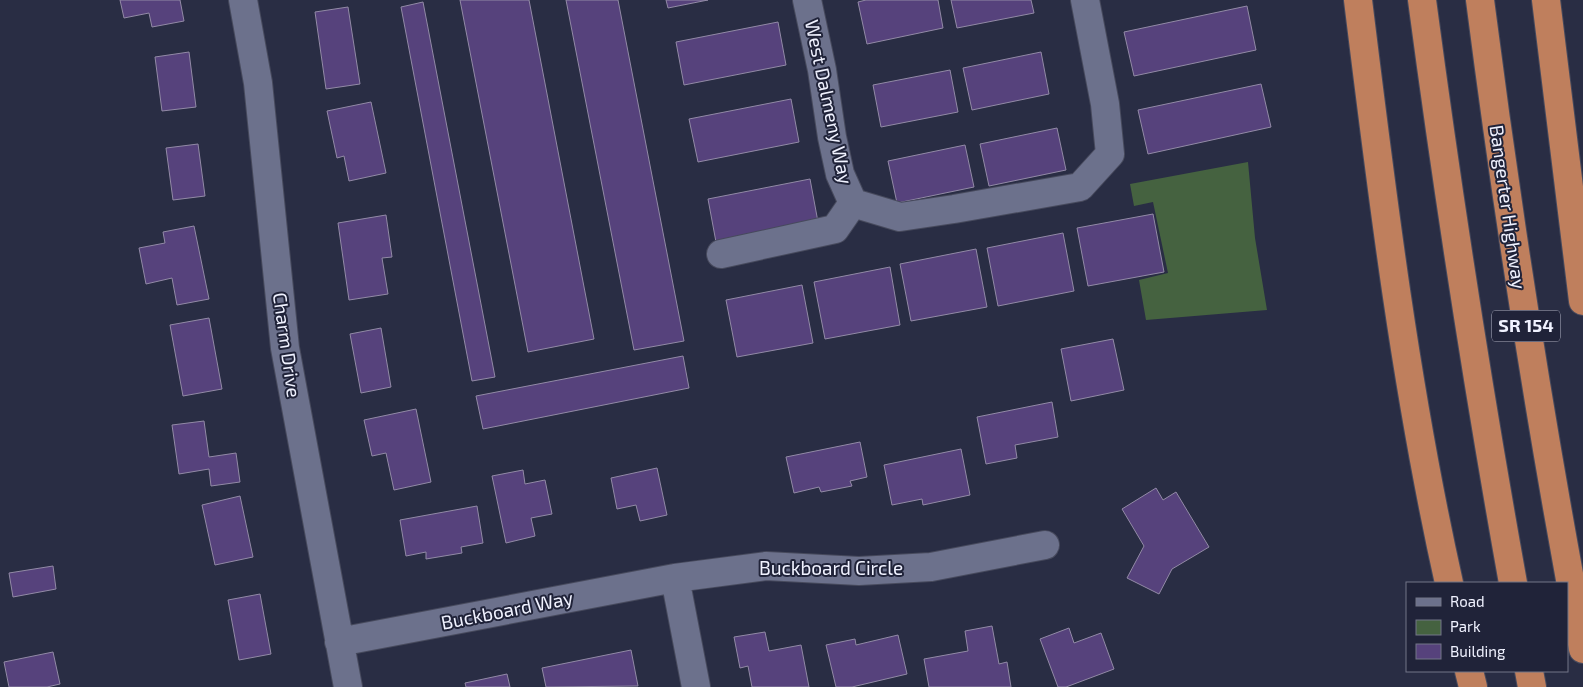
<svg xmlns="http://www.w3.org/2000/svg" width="1583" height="687" font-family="'Exo 2',sans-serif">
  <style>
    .green { fill: #456240 }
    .building { fill: #56427c; stroke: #928aa6 }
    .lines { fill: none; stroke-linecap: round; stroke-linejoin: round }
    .street-casing { stroke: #474a5d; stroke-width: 30 }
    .highway-casing { stroke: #474a5d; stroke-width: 30 }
    .street { stroke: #6c718c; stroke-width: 28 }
    .highway { stroke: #bf7f5d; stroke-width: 28 }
    .labels { text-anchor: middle; stroke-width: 4; stroke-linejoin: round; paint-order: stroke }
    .shield { fill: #202339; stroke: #b2b4c4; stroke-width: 1 }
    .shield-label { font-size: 18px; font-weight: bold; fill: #f0f2ff }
    .street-label { font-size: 19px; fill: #f0f2ff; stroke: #202339 }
  </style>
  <rect width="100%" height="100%" fill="#292d44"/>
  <path class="green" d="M1248,162L1255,238L1267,310L1146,320L1139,280L1168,273L1153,202L1134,206L1130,184Z"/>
  <path class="building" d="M120,0H180L184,21L152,27L149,13L124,18Z
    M460,0H529L594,339L528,352Z
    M566,0H618L684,341L634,350Z
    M666,0H708L668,8Z
    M866,0H938L943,28L867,44L858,2Z
    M951,0H1031L1034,13L957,28Z
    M423,2L495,377L472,381L401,7Z
    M1247,6L1256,50L1134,76L1124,32Z
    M348,7L360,84L326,89L315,12Z
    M778,22L786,65L684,85L676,42Z
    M189,52L196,107L162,111L155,57Z
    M1041,52L1049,94L972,110L963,68Z
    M950,70L958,112L881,127L873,85Z
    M1261,84L1271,127L1148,154L1138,110Z
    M791,99L799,142L698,162L689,119Z
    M371,102L386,173L349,181L344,156L337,158L327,111Z
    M1057,128L1066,170L989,186L980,144Z
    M198,144L205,196L173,200L166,148Z
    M965,145L974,187L897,203L888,161Z
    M810,179L818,222L716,242L708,199Z
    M1153,214L1164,272L1088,286L1077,228Z
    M386,215L392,257L382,258L388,294L349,300L338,223Z
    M194,226L209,299L177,305L172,278L146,284L139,248L165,243L163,232Z
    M1063,233L1074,291L998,306L987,248Z
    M976,249L987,307L911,321L900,264Z
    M890,267L900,325L825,339L814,282Z
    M802,285L813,343L737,357L726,300Z
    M209,318L222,389L183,396L170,325Z
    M381,328L391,387L361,393L350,334Z
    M1113,339L1124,390L1071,401L1061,349Z
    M683,356L689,388L483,429L476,396Z
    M1052,402L1058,437L1015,445L1017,458L986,464L977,417Z
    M416,409L431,482L394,490L386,453L372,456L364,420Z
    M204,421L209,457L236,453L240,482L211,486L209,469L179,474L172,425Z
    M860,442L867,477L850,481L852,486L821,492L819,487L794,493L786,457Z
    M961,449L970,495L923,505L922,499L892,505L884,465Z
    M657,468L667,515L640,521L636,505L617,509L611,478Z
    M523,470L525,484L545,480L552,514L531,518L535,536L506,543L492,476Z
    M1156,488L1163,500L1176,492L1209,547L1172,569L1159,594L1127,578L1144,546L1122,509Z
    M240,496L253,557L215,565L202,505Z
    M477,506L483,543L461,547L462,553L426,559V552L406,556L400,520Z
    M53,566L56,589L13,597L9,573Z
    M260,594L271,654L239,660L228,600Z
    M992,626L999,664L1007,662L1011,687H929L924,659L968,651L965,631Z
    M1069,628L1074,643L1101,633L1114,669L1066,687H1058L1040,639Z
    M765,632L769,651L801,645L809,687H752L748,666L740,668L734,637Z
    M898,635L907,674L852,687H836L826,645L855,639L856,645Z
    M631,650L638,686L546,687L542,668Z
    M53,652L60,684L47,687H9L4,662Z
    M507,674L510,687H466L465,683Z"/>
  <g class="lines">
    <defs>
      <path id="street" d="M243,0L258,83L285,348L348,687
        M807,0L822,70L832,137L840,174L853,203
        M721,254L835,229L853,203L900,217L954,209L1080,187L1110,154L1105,104L1085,0
        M675,578L696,687
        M339,642L675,578L766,566L859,571L931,567L1045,545"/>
      <path id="highway" d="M1358,0C1382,195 1406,391 1449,583
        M1422,0C1448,195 1478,389 1513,583
        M1480,0C1508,218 1542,434 1583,649
        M1546,0L1583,301
        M1469,671L1473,687
        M1529,671L1532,687"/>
    </defs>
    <use href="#street" class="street-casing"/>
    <use href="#highway" class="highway-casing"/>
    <use href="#street" class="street"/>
    <use href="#highway" class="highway"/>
  </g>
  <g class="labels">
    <rect class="shield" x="1492" y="310.5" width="68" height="31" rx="4"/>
    <g class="shield-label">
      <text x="1526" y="332">SR 154</text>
    </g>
    <g class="street-label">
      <text transform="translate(829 102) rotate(78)" y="7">West Dalmeny Way</text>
      <text transform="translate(1508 207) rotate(82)" y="7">Bangerter Highway</text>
      <text transform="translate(287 345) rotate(82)" y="7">Charm Drive</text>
      <text x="831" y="575">Buckboard Circle</text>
      <text transform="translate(507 610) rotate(-11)" y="7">Buckboard Way</text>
    </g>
  </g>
  <rect x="1406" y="582" width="162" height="90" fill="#202339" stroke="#737688"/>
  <rect x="1416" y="598" width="25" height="8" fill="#6c718c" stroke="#737688"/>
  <text x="1450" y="607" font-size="15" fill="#f0f2ff">Road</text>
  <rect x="1416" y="620" width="25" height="15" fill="#456240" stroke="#737688"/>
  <text x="1450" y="632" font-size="15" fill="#f0f2ff">Park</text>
  <rect x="1416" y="644" width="25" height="15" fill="#56427c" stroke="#737688"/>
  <text x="1450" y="657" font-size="15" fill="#f0f2ff">Building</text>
</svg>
